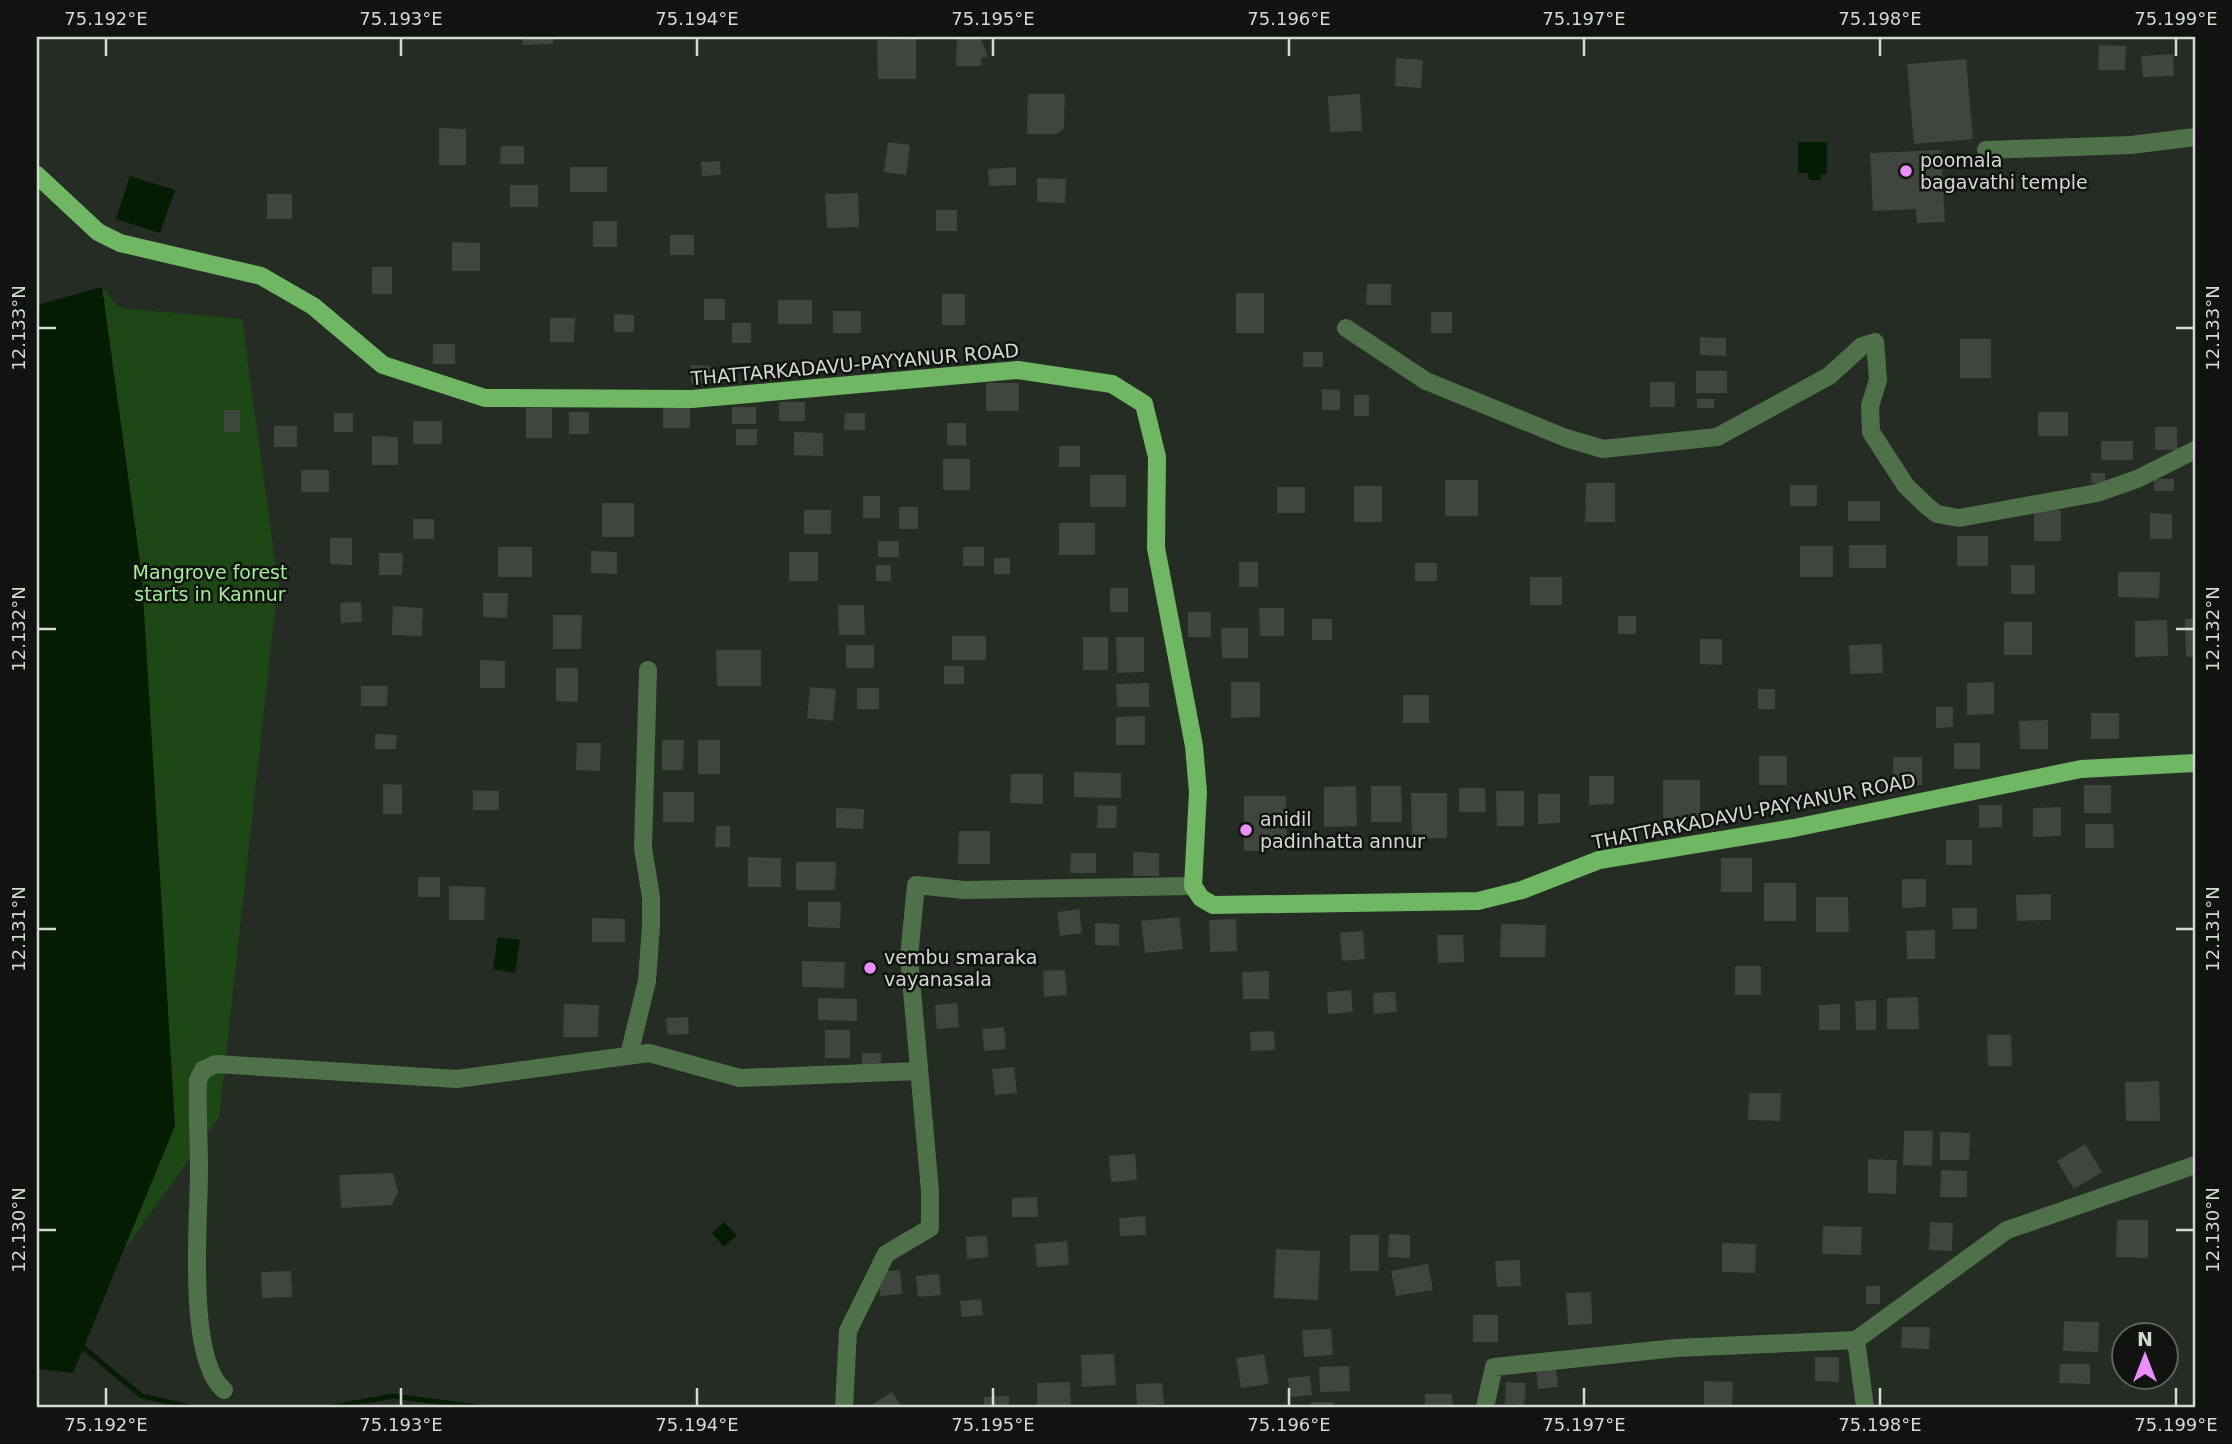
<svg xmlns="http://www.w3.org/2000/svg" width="2232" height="1444" font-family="'DejaVu Sans',sans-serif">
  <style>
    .green { fill: #1d4715 }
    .water { fill: #041d02 }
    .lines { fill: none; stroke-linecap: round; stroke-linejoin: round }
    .stream { stroke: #041d02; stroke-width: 5 }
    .building { fill: #3e463d }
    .minor { stroke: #4f7149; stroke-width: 18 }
    .major { stroke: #6fb763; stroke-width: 18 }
    .ticks { fill: none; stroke: #d4d9d3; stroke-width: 2.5 }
    .poi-dot { fill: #ea8dfd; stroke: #10130f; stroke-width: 2.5 }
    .labels { text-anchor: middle; stroke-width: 5; stroke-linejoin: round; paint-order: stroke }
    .poi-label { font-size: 19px; fill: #d4d9d3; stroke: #10130f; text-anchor: start }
    .street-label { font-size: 19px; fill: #d4d9d3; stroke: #10130f }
    .park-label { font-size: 19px; fill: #a4eb98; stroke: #10130f }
    .neatline { fill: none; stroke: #d4d9d3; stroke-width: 2.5 }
    .ticks-label { font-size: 18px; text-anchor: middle; fill: #d4d9d3 }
  </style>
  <rect width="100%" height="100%" fill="#252c23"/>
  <path class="green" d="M102,287L119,308L242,319L278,584L219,1117L45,1361L37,1222L142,577Z"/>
  <path class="water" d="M1798,142H1827V174H1821V180H1809L1808,173H1798Z
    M130,176L175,190L160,233L116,219Z
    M102,287L142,577L175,1126L73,1373L37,1369V305Z
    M498,937L520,940L515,973L493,969Z
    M724,1222L737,1235L724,1247L712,1233Z"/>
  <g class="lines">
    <path class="stream" d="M80,1345L142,1396L190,1407
      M333,1407L392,1396L480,1407"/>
  </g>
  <path class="building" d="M522,37H553V44L523,45Z
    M957,37H980L988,57L981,58V66H956Z
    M916,39V79H878L877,40Z
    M2099,45L2126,46L2125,70H2098Z
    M2173,54L2174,76L2143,77L2141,56Z
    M1396,58L1423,60L1421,88L1395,86Z
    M1966,59L1973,139L1914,144L1907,64Z
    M1028,94H1065L1064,128L1057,134H1027Z
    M1360,94L1362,131L1330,132L1328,96Z
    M439,128L466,129V165H439Z
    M888,142L910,145L906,175L884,172Z
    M501,146H524V164H500Z
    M1941,150L1945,222L1917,223L1916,209L1873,211L1870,153Z
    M720,161L721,175L702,176L701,162Z
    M570,167H607V192H570Z
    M1016,167V185L989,186L988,169Z
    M1037,178L1066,179L1065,203L1037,202Z
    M510,185H538V207H510Z
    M858,193L859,227L827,228L825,194Z
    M267,194H292V219H267Z
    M936,210H957V231H936Z
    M593,221H617V247H593Z
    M670,235H694V255H670Z
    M452,242L480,243V271H452Z
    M372,267H392V294H372Z
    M1367,284H1391V305H1366Z
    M1236,293H1264V333H1236Z
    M942,294H965V325H942Z
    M704,299H725V320H704Z
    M778,300H812V324H778Z
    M833,311H861V333H833Z
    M1431,312H1452V333H1431Z
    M614,314L634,315V332H614Z
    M550,318H575L574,342H550Z
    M732,323H751V343H732Z
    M1700,337L1726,338V356L1700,355Z
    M1960,339H1991V378H1960Z
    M433,344H455V364H433Z
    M1303,352H1323V367H1303Z
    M691,365L711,366V383H691Z
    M1696,371H1727V393H1696Z
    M1650,382H1675V407H1650Z
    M986,383H1019V411H986Z
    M1322,389L1340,390V410H1322Z
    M1354,395H1369V416H1354Z
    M1697,399H1714V408H1697Z
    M779,402H805V421H779Z
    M732,407H756V424H732Z
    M526,408H552V438H526Z
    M663,408H690V428H663Z
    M224,410H240V432H224Z
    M569,412H589V434H569Z
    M2038,412H2068V436H2038Z
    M334,413H353V432H334Z
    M845,413H865V430H844Z
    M413,421H442V444H413Z
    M947,423H966V446L947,445Z
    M274,426H297V447H274Z
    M2155,427H2177V450H2155Z
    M736,429H757V445H736Z
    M794,432L823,433V456L794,455Z
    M372,436L398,437V465H372Z
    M2101,441H2133V460H2101Z
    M1059,446H1080V467H1059Z
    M943,459H970V490H943Z
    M301,470H329V492H301Z
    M2091,473H2105V483H2091Z
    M1090,475H1126V507H1090Z
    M2154,479H2174V491H2154Z
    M1445,480H1478V516H1445Z
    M1586,483H1615V522H1585Z
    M1790,485H1817V506H1790Z
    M1354,486H1382V522H1354Z
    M1277,487H1305V513H1277Z
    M863,496H880V518H863Z
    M1848,501H1880V521H1848Z
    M602,503H634V537H602Z
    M899,507H918V529H899Z
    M804,510H831V534H804Z
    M2034,510H2061V541H2034Z
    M2150,513L2172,514V539H2150Z
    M413,519H434V539H413Z
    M1059,523H1095V555H1059Z
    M1957,536H1988V566H1957Z
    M330,538H352V565L330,564Z
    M878,541H899V557H878Z
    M1849,545H1886V568H1849Z
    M1800,546H1833V577H1800Z
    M498,547H532V577H498Z
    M963,547H984V566H963Z
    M591,551L617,552V574L591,573Z
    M789,552H818V581H789Z
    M379,553H403L402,575H379Z
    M994,558H1010V574H994Z
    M1239,562H1258V587H1239Z
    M1415,563H1437V581H1415Z
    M876,565H891V581H876Z
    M2011,565H2035V594H2011Z
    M2118,572H2160L2159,598L2118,597Z
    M1530,577H1562V605H1530Z
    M1110,588H1128V612H1110Z
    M483,593H508L507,618L483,617Z
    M361,602L362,622L341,623L340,603Z
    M838,605H864L865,635H839Z
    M393,606L423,608L422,636L392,635Z
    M1259,608H1284V636H1260Z
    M1188,612H1211V637H1188Z
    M553,615H582L581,649H553Z
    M1618,616H1636V634H1618Z
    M1312,619H1332V640H1312Z
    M2185,619H2195V656L2186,657Z
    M2167,620L2168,656L2135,657V621Z
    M2004,622H2032V655H2004Z
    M1221,628H1248V658H1222Z
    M952,636H986V660H952Z
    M1083,637H1108V670H1083Z
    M1116,637H1144V672L1117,673Z
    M1700,639H1722V665L1700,664Z
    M1882,644L1883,673L1850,674L1849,645Z
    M846,645H874V668H846Z
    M716,650H761V686H717Z
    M480,660L505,661V688H480Z
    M944,666H964V684H944Z
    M556,668H578V702L556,701Z
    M1231,682H1260V717L1231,718Z
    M1994,682V714L1967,715V683Z
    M1149,683V707H1117L1116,684Z
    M361,686H388L387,706H361Z
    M810,687L836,689L833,721L807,718Z
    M857,688H879V709H857Z
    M1758,689H1775V709H1758Z
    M1403,695H1429V723H1403Z
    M1936,707H1953V727L1936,728Z
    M2091,713H2119V739H2091Z
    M1145,716V745H1116V717Z
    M2048,720V749H2020L2019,721Z
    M375,734L397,735L396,749H375Z
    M662,740H684L683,770H662Z
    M698,740H720V774H698Z
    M577,743H601L600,771L576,770Z
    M1954,743H1980V769H1954Z
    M1759,756H1787V785H1759Z
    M1893,757H1922V785H1893Z
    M1074,772L1121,773V798L1074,797Z
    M1011,774H1043V804L1010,803Z
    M1589,776H1614V804L1589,805Z
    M1663,780H1700V818H1663Z
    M383,784L402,785V814H383Z
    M2084,785H2111V813H2084Z
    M1356,786L1357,826L1324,827V787Z
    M1371,786H1401L1402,822H1371Z
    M1459,788H1485L1486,812H1459Z
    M473,790L499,791V810H473Z
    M1496,791H1524V826H1497Z
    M663,792H694V822H663Z
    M1411,793H1447V838L1412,839Z
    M1538,794H1560V823L1538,824Z
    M1244,796H1286L1287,850L1244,851Z
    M1098,805L1117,806L1116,828H1097Z
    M1979,805H2002V827L1979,828Z
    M2061,807V836L2033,837V808Z
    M836,808L864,809L863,829L836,828Z
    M2085,824H2113L2114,848H2085Z
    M716,826H730V847H715Z
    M959,831H990V864H958Z
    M1946,840H1972V865H1946Z
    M1133,852L1159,853V876H1133Z
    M1071,853H1096V873H1070Z
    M748,857L781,858V887H748Z
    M1721,858H1752V892H1721Z
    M796,862H836L835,890H796Z
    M418,877H440V897H418Z
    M1902,879H1926V907L1902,908Z
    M1764,883H1796V921H1764Z
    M449,886L485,887L484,920H449Z
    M2051,894V920L2017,921L2016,895Z
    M1816,897H1848L1849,932H1816Z
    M808,902H841L840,928L808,927Z
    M1952,908H1977V929H1953Z
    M1079,909L1082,933L1060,936L1057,912Z
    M1179,917L1183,949L1145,953L1141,921Z
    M592,918L625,919V942H592Z
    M1236,919L1237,951L1210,952L1209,920Z
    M1095,923L1119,924V946L1095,945Z
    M1501,924L1546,925L1545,957H1500Z
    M1935,930V959H1907L1906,931Z
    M1363,931L1365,959L1342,961L1340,933Z
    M1437,935H1463L1464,962L1438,963Z
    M802,961L845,962L844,988L802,987Z
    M1735,966H1761V995H1735Z
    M1065,970L1067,995L1044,997L1043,971Z
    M1269,971V999H1243L1242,972Z
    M1351,990L1353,1012L1328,1014L1327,992Z
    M1395,992L1397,1012L1374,1014L1373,993Z
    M1918,997L1919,1029H1887V998Z
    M818,998L857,999V1021L818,1020Z
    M1876,1000V1030H1856L1855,1001Z
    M957,1003L959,1027L937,1029L935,1005Z
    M564,1004L599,1005L598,1037H563Z
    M1840,1004V1030H1819V1005Z
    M688,1017L689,1034L668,1035L666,1018Z
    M1004,1027L1006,1049L984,1051L982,1029Z
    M825,1030H850V1058H825Z
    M1274,1031L1275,1050L1251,1051L1250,1032Z
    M1987,1035H2011L2012,1066H1988Z
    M862,1053H881V1070L862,1069Z
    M1014,1067L1017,1093L995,1095L992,1069Z
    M2159,1081L2160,1121H2126L2125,1082Z
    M1749,1093H1781L1780,1121L1748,1120Z
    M1904,1131H1933L1932,1166L1903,1165Z
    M1940,1132L1970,1133L1969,1160H1940Z
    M2085,1144L2102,1172L2074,1189L2057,1161Z
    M1135,1154L1137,1180L1111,1182L1109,1156Z
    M1868,1159L1897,1160L1896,1194L1868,1193Z
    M1941,1170L1967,1171V1197H1940Z
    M393,1173L398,1192L392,1205L341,1208L339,1175Z
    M1037,1197L1038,1217H1012V1198Z
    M1145,1216L1146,1235L1120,1236L1119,1218Z
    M2117,1220H2148V1258L2116,1257Z
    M1930,1222L1953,1223L1952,1251L1929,1250Z
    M1823,1226L1862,1227L1861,1255L1822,1254Z
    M1389,1234L1410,1235V1258L1388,1257Z
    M1350,1235H1379V1271H1350Z
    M987,1236L988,1257L967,1259L966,1237Z
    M1067,1241L1069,1265L1037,1267L1035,1244Z
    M1722,1243L1756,1244L1755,1273L1722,1272Z
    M1276,1249L1320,1251L1318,1300L1274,1298Z
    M1520,1260L1521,1286L1497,1287L1495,1261Z
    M1428,1264L1433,1290L1396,1296L1391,1271Z
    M900,1270L902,1294L880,1296L878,1272Z
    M291,1271L292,1297L262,1298L261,1272Z
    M939,1274L941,1295L918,1297L916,1276Z
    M1866,1286H1880V1304H1866Z
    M1591,1292L1592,1324L1568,1325L1566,1293Z
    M981,1299L983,1315L962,1317L960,1301Z
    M1473,1315H1498V1342H1473Z
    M2064,1321L2099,1322L2098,1352L2063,1351Z
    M1902,1327H1930L1929,1349L1901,1348Z
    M1331,1329L1333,1355L1304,1357L1302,1330Z
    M1114,1354L1116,1385L1082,1387L1081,1355Z
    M1264,1354L1269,1384L1241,1388L1236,1358Z
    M1815,1357H1839V1382L1815,1381Z
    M1556,1364L1558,1387L1538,1389L1536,1366Z
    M2060,1364H2090V1384L2059,1383Z
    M1349,1366L1350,1391L1320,1392L1319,1367Z
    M1310,1376L1312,1395L1289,1397L1288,1378Z
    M1704,1381L1733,1382L1732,1407H1704Z
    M1070,1382L1071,1407H1037V1383Z
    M1506,1382L1526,1383L1524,1405L1505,1404Z
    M1162,1383L1164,1404L1137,1406L1136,1384Z
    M892,1392L902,1407H869Z
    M1425,1394H1452L1453,1407H1425Z
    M1009,1396V1407H984V1397Z
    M1311,1402H1334V1407H1311Z"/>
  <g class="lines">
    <path class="minor" d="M1986,150L2131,145L2195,137
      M1346,328L1426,381L1566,438L1603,449L1717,437L1829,376L1862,346L1875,342L1878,380L1870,406L1871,432L1906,486L1927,506L1937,514L1959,518L2097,493L2137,479L2195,450
      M629,1055L647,981L651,926V897L643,848L648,670
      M1856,1340L1865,1407
      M224,1390C186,1359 199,1219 199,1171C199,1141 197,1111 198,1080L203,1070L216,1064L457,1079L649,1053L740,1078L918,1071
      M844,1407L848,1331L886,1254L930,1228V1191L909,957L916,885L964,890L1193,886
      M1485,1407L1494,1367L1676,1348L1856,1340L2007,1230L2195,1165"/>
    <path class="major" d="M37,175L98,232L120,243L261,276L313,306L383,365L485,398L692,399L1018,370L1112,384L1144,404L1157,457L1156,548L1194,746L1198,792L1193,886L1201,898L1213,905L1478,901L1522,890L1599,860L1794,828L2081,769L2195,763"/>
  </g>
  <path class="ticks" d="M106,38V56M401,38V56M697,38V56M993,38V56M1289,38V56M1584,38V56M1880,38V56M2176,38V56M38,328H56M2176,328H2194M38,629H56M2176,629H2194M38,929H56M2176,929H2194M38,1230H56M2176,1230H2194M106,1388V1406M401,1388V1406M697,1388V1406M993,1388V1406M1289,1388V1406M1584,1388V1406M1880,1388V1406M2176,1388V1406"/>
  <g class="poi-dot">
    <circle cx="1906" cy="171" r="7"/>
    <circle cx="1246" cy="830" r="7"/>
    <circle cx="870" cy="968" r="7"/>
  </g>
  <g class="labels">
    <g class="poi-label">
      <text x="1920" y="167">poomala<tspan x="1920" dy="22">bagavathi temple</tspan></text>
      <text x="1260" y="826">anidil<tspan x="1260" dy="22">padinhatta annur</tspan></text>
      <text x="884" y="964">vembu smaraka<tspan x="884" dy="22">vayanasala</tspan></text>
    </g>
    <g class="street-label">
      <text transform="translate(855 364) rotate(-5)" y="7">THATTARKADAVU-PAYYANUR ROAD</text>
      <text transform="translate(1754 811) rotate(-11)" y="7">THATTARKADAVU-PAYYANUR ROAD</text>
    </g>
    <g class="park-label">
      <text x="210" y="579">Mangrove forest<tspan x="210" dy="22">starts in Kannur</tspan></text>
    </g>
  </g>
  <rect width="2232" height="1444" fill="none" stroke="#10130f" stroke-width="77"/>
  <g transform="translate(2145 1356)"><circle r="33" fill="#10130f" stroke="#5e625d" stroke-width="2"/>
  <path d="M0-5L12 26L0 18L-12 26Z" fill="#ea8dfd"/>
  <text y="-10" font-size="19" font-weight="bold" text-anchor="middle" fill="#d4d9d3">N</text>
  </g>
  <rect x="38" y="38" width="2156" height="1368" class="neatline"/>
  <g class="ticks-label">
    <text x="106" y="25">75.192°E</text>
    <text x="401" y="25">75.193°E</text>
    <text x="697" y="25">75.194°E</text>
    <text x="993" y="25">75.195°E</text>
    <text x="1289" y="25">75.196°E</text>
    <text x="1584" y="25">75.197°E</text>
    <text x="1880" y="25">75.198°E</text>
    <text x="2176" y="25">75.199°E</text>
    <text transform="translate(19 328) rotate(-90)" y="6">12.133°N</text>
    <text transform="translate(2213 328) rotate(-90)" y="6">12.133°N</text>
    <text transform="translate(19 629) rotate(-90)" y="6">12.132°N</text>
    <text transform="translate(2213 629) rotate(-90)" y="6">12.132°N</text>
    <text transform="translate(19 929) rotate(-90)" y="6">12.131°N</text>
    <text transform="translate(2213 929) rotate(-90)" y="6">12.131°N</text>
    <text transform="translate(19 1230) rotate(-90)" y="6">12.130°N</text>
    <text transform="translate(2213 1230) rotate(-90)" y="6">12.130°N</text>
    <text x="106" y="1431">75.192°E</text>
    <text x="401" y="1431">75.193°E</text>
    <text x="697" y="1431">75.194°E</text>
    <text x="993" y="1431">75.195°E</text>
    <text x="1289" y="1431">75.196°E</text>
    <text x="1584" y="1431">75.197°E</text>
    <text x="1880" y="1431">75.198°E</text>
    <text x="2176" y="1431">75.199°E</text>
  </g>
</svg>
